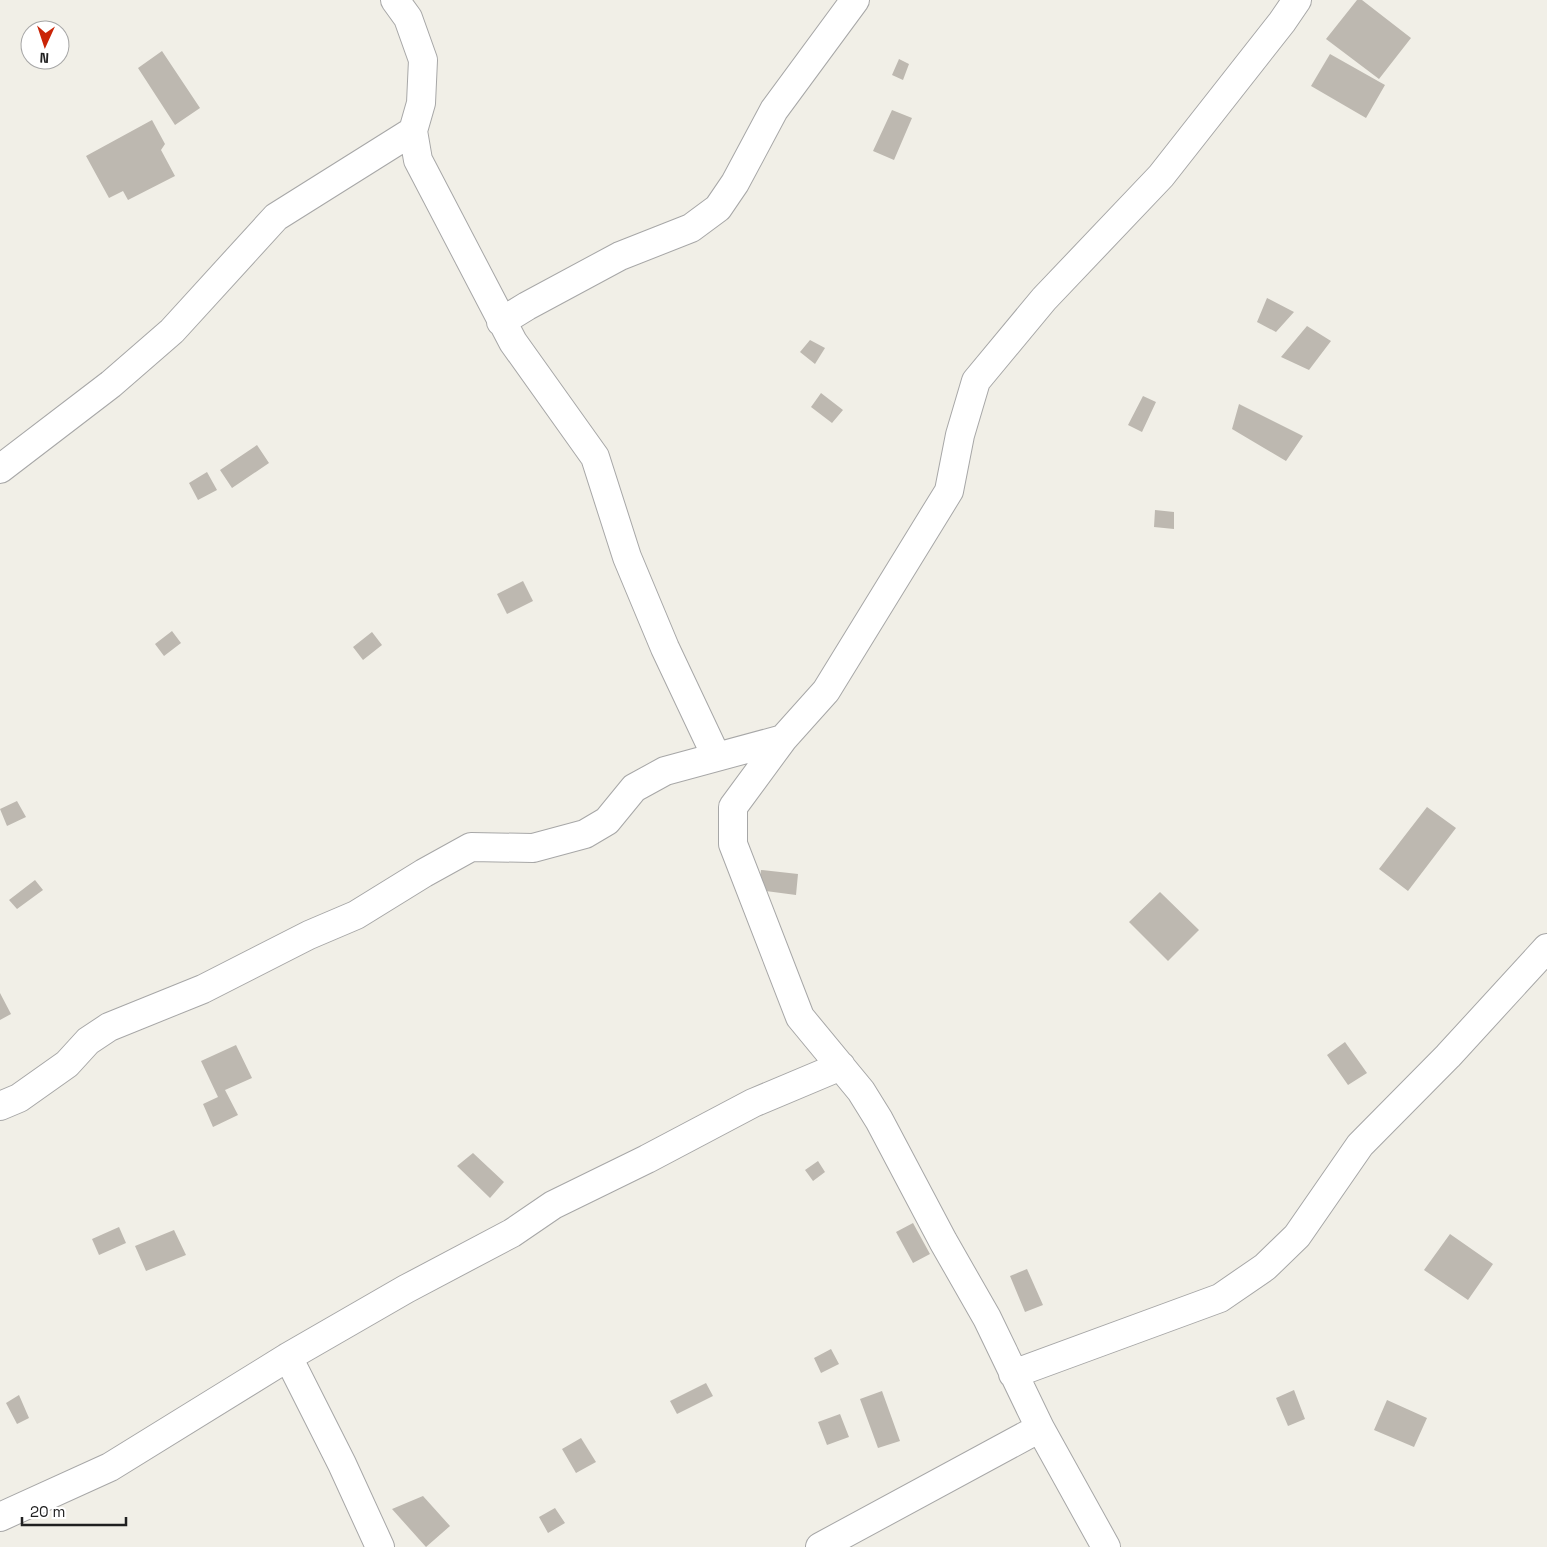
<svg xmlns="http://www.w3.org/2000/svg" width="1547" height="1547" font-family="'Space Grotesk',sans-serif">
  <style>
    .building { fill: #bdb8b0 }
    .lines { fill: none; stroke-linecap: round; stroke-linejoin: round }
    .street-casing { stroke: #a7a7a7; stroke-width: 30 }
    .street { stroke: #fff; stroke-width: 28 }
  </style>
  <rect width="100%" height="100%" fill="#f1efe7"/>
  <path class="building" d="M1357,0H1362L1411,38L1379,79L1326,39Z
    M162,51L200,108L175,125L138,68Z
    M1330,54L1385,85L1366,118L1311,86Z
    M899,59L909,64L903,80L892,75Z
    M892,110L912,118L894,160L873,151Z
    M152,120L165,144L161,150L175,176L128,200L123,191L109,198L86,156Z
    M1267,298L1294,312L1276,332L1257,322Z
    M1307,326L1331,341L1309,370L1281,357Z
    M810,340L825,348L815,364L800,352Z
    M821,393L843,410L832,423L811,407Z
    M1143,396L1156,402L1142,432L1128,425Z
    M1239,404L1303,436L1286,461L1232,429Z
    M257,445L269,463L232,488L220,470Z
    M207,472L217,490L198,500L189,483Z
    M1155,510L1174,512V529L1154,527Z
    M523,581L533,601L507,614L497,594Z
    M172,631L181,643L164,656L155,644Z
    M372,632L382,645L363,660L353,647Z
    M17,801L26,817L7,826L0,809Z
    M1427,807L1456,828L1408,891L1379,869Z
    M761,870L798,874L796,895L759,890Z
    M35,880L43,890L17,909L9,900Z
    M1160,892L1199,930L1168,961L1129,922Z
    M0,993L11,1014L0,1020Z
    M1345,1042L1367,1073L1348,1085L1327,1055Z
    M236,1045L252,1078L225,1090L238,1115L213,1127L203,1104L218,1097L201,1061Z
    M473,1153L504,1182L490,1198L457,1166Z
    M818,1161L825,1172L813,1181L805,1170Z
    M913,1223L930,1254L913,1263L896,1232Z
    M119,1227L126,1243L99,1255L92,1239Z
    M174,1230L186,1255L146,1271L135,1246Z
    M1450,1234L1493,1264L1468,1300L1424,1270Z
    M1027,1269L1043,1305L1025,1312L1010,1276Z
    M831,1349L839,1364L821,1373L814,1358Z
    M706,1383L713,1396L677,1414L670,1401Z
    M1294,1390L1305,1419L1288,1426L1276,1398Z
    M882,1391L900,1441L878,1448L860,1399Z
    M19,1395L29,1418L17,1424L6,1403Z
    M1387,1400L1427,1418L1414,1447L1374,1430Z
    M840,1414L849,1437L827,1445L818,1422Z
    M581,1438L596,1462L576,1473L562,1449Z
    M423,1496L450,1526L426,1547L392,1509Z
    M555,1508L565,1523L548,1533L539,1517Z"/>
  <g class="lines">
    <defs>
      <path id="street" d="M395,0L408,18L423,60L421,103L413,131L418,160L513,342L595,457L627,557L665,648L716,756
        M501,322L527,306L620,256L691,228L718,208L735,183L774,110L855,0
        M0,469L111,384L172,331L276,217L413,131
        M0,1106L19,1098L67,1064L88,1041L109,1027L203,989L309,935L356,915L424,873L471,847L533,848L585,834L607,821L634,788L665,771L783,739
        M288,1357L342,1464L380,1547
        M1013,1374L1220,1298L1265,1267L1297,1236L1360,1145L1448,1056L1547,948
        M0,1517L110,1467L288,1357L406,1289L512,1233L553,1205L647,1159L753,1103L841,1066
        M820,1547L1040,1428
        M1106,1547L1040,1428L987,1318L943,1241L879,1120L861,1091L800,1017L733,844V807L783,739L826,691L949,491L960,435L976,381L1044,299L1161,176L1282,22L1297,0"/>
    </defs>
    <use href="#street" class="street-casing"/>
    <use href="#street" class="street"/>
  </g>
  <g transform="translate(45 45) rotate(183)"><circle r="24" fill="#ffffff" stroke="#a6a6a6"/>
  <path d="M0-4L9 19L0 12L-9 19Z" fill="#ca2407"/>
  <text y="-8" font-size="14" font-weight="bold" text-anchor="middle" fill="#202020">N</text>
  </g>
  <path d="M22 1517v8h104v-8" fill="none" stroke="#202020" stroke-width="2.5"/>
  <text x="30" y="1517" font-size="15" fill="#202020" stroke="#ffffff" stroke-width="4" paint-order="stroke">20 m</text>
</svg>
